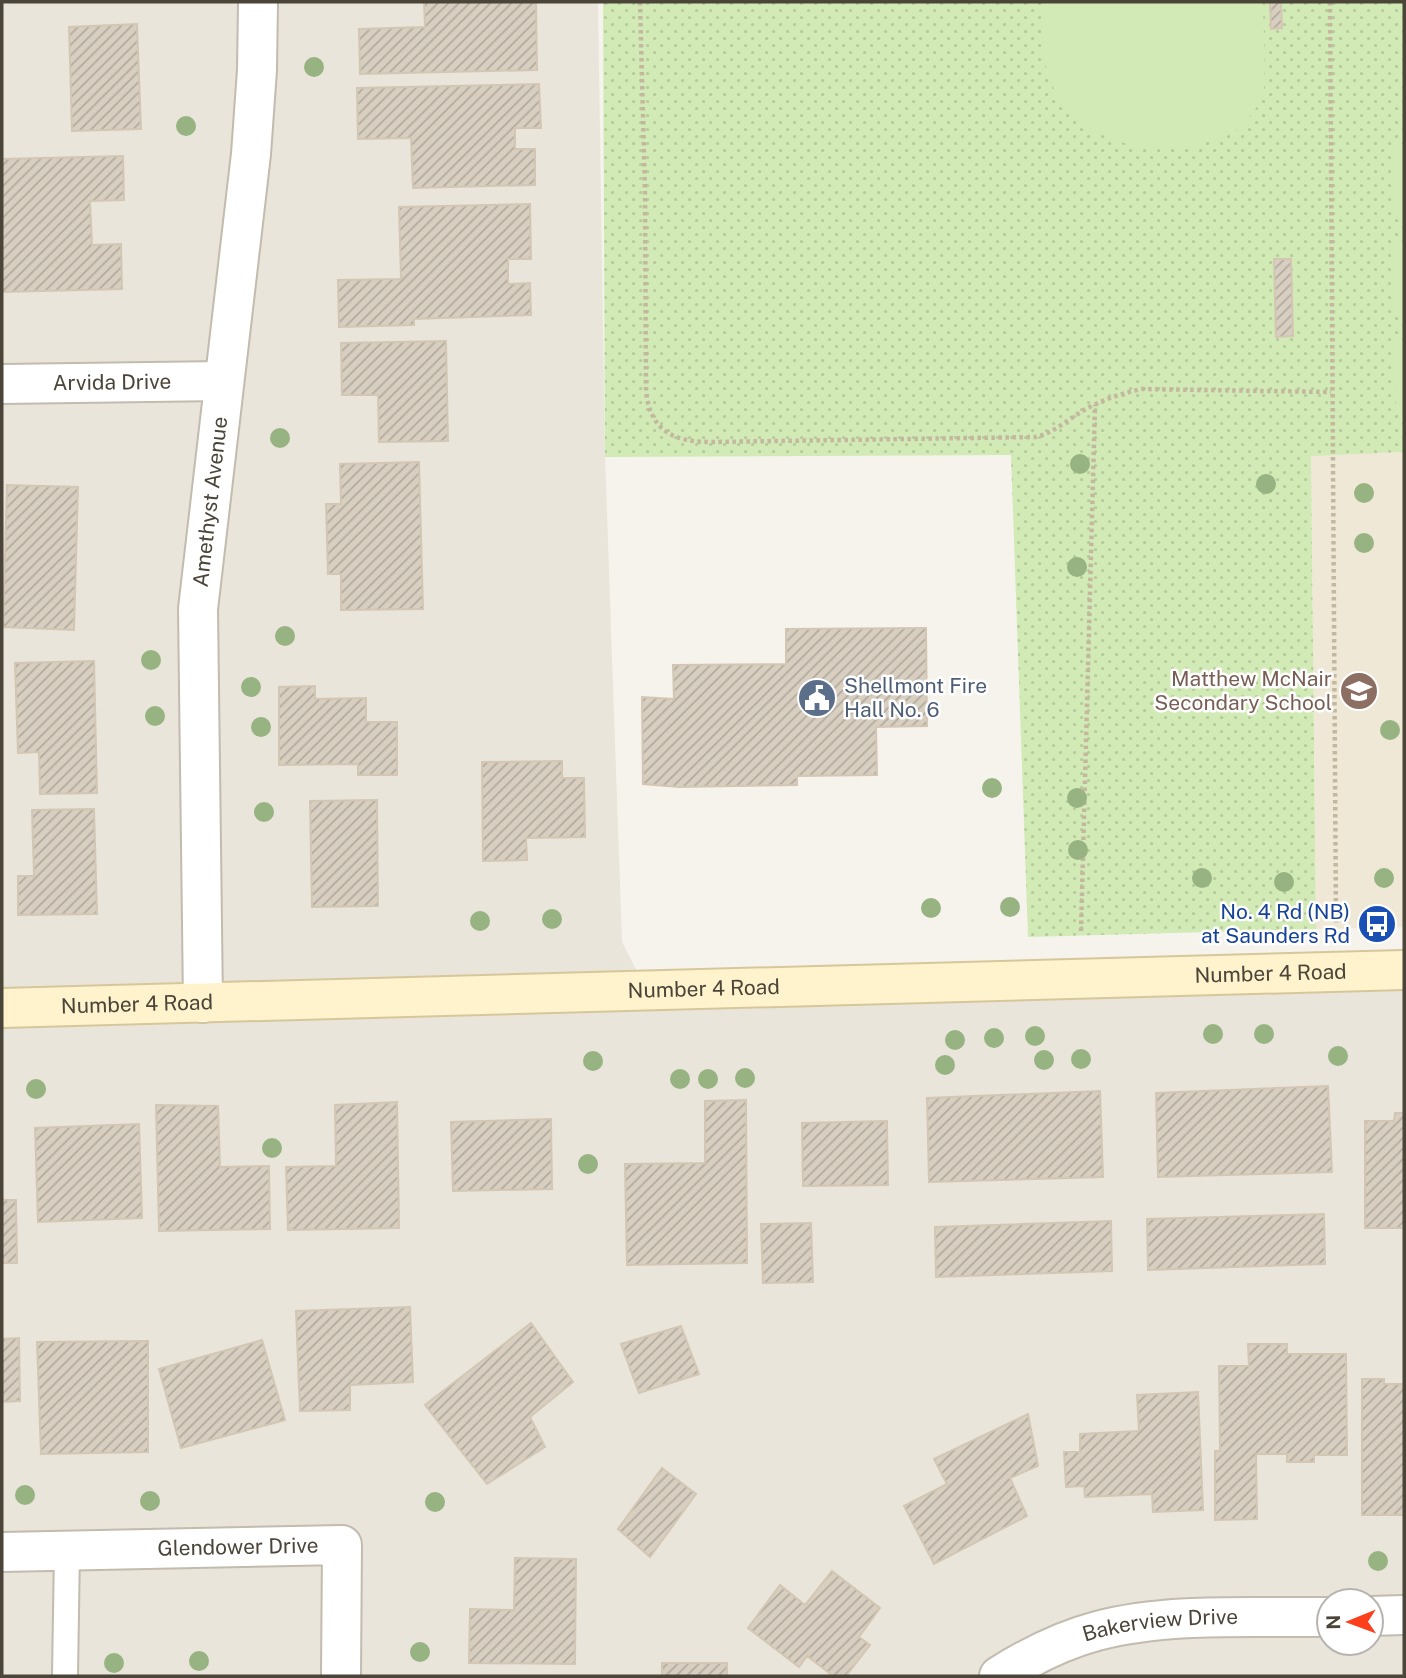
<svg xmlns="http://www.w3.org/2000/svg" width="1406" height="1678" font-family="'Public Sans',sans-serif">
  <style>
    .residential { fill: #eae5da; fill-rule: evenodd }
    .education { fill: #efe8d6 }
    .grass { fill: url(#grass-dots) }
    .garden { fill: #d2eab5 }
    .building { fill: url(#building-hatch); stroke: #d3c7b4; stroke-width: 2 }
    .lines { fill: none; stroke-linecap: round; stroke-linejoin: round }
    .lane-casing { stroke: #c2bbae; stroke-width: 28 }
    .street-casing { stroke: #c2bbae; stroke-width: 42 }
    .secondary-casing { stroke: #d6c79b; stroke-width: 42 }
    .path { stroke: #c4b79f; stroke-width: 4.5; stroke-dasharray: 3.5 3.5; stroke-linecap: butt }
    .lane { stroke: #fff; stroke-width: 24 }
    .street { stroke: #fff; stroke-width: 38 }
    .secondary { stroke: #fff3cd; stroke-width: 38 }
    .tree { fill: #97b381 }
    .labels { text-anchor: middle; stroke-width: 5; stroke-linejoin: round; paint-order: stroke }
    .street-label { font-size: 21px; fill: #4b4439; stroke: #fff }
    .education-label { font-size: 21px; fill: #785e54; stroke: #fff; text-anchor: end }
    .service-label { font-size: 21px; fill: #4e5e75; stroke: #fff; text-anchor: start }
    .transit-label { font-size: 21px; fill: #164399; stroke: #fff; text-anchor: end }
  </style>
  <defs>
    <pattern id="grass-dots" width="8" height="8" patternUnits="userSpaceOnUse" patternTransform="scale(1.75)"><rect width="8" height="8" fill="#d2eab5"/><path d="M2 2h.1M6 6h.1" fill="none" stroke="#b6ca9c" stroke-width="1.8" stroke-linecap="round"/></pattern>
    <pattern id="building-hatch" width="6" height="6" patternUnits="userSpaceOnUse" patternTransform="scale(1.75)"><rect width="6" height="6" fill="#d8cfc1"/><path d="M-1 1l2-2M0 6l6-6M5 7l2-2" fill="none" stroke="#b1aa9e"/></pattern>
  </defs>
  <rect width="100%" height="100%" fill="#f6f3ec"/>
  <path class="residential" d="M2,2H598L605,457L622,942L643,983L2,999Z
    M1404,978V1676H2V1016ZM1329,1601H1371V1643H1329Z"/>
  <path class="education" d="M1404,452V927L1316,929L1311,455Z"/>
  <path class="grass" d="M603,2H1404V452L1311,456L1316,929L1028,937L1011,455L605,457Z"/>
  <path class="garden" d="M1043,2H1263C1263,18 1267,88 1262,98C1256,110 1243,127 1231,134C1225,137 1217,139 1211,141C1157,158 1083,145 1055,91C1041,64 1039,31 1043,2Z
    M1404,144V218H1392L1391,145Z
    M1391,243H1404V317H1392Z
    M1394,340H1404V413H1396Z"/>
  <path class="building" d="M424,2H536L537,70L360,74L359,29L425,27Z
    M1270,2H1281L1282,28L1271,29Z
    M137,24L141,129L72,131L69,27Z
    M539,84L541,128H515V149H535V185L413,188L411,138L358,139L357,88Z
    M123,156L124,200L90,201L92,245L121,244L122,289L2,292V159Z
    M530,204L531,259H508V284L530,283L531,315L414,319V325L339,327L338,280L401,279L399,207Z
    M1274,259H1291L1293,336L1276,337Z
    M446,341L448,441L379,442L378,395H342L341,343Z
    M419,462L423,609L341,610V574H328L326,504H341L340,464Z
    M7,485L78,487L74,630L3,627Z
    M926,628L927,726L876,727L877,775L797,776V785L679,787L643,784L642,697L674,699L673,665L786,664V629Z
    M94,661L97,793L40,794L39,752L18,753L15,663Z
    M315,686V699L366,698V722H397V775H358V764L279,765V687Z
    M562,761V778H584L585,837L526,838L527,860L483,861L482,762Z
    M377,800L378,906L312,907L310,801Z
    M94,809L97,914L18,915V876H34L32,810Z
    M1328,1086L1332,1172L1158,1177L1156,1093Z
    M1100,1091L1103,1177L929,1182L927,1098Z
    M746,1100L747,1263L627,1265L625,1164L705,1163V1101Z
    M397,1102L399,1228L288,1230L286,1167L336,1166L335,1105Z
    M156,1105L218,1106L220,1167L269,1166L270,1229L159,1231Z
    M1395,1113H1404V1228H1365V1121H1394Z
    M551,1119L552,1189L453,1191L451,1122Z
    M887,1121L888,1185L803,1186L802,1123Z
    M139,1124L142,1218L38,1222L35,1128Z
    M2,1200H16L17,1263H2Z
    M1324,1214L1325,1264L1148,1270L1147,1219Z
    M1111,1221L1112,1271L936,1277L935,1227Z
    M811,1223L813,1282L763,1283L761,1224Z
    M410,1307L413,1382L350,1385V1410L300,1411L296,1311Z
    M531,1323L573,1382L530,1417L545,1447L487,1484L425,1405Z
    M681,1326L699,1374L639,1393L621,1344Z
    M19,1338L20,1401L2,1402V1339Z
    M262,1340L285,1420L181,1448L159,1369Z
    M148,1341V1452L41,1454L37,1342Z
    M1248,1344H1287V1354H1346L1347,1455H1314V1462H1287V1454H1256L1257,1519L1215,1520V1451H1220L1219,1366H1249Z
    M1362,1379H1384V1384H1404V1515H1362Z
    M1198,1392L1203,1510L1153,1512L1152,1494L1085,1497L1084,1486L1066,1487L1064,1452H1080V1434L1139,1431L1137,1395Z
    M1028,1414L1038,1466L1010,1478L1027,1516L934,1564L904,1506L947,1484L934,1459Z
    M662,1468L696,1494L650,1557L618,1529Z
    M515,1558L576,1559L575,1664L469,1663L470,1609L514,1610Z
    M832,1571L880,1608L859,1637L870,1645L846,1676H833L807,1656L799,1667L748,1628L780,1585L805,1605Z
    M662,1663H727V1676H662Z"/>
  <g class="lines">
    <defs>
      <path id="lane" d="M65,1676L67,1550"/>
      <g id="street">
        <path id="s1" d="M2,384L223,381"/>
        <path id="s2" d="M203,1003L198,609L251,154L257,70L258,2"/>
        <path id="s3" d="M2,1552L342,1545L341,1676"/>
        <path d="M1371,1616L1404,1615"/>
        <path id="s4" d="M999,1676C1029,1657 1063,1640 1097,1631C1168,1612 1256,1618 1329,1617"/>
      </g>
      <g id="secondary">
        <path id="s5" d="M2,1008L1404,970"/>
      </g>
    </defs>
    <use href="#lane" class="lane-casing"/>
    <use href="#street" class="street-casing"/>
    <use href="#secondary" class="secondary-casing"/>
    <path class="path" d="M640,2L645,192L646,392C651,432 674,442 712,442L1036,437C1053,433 1069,419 1084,410C1102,400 1122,393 1142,389L1331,392
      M1330,2L1336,925
      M1081,931L1095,405"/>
    <use href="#lane" class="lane"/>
    <use href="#street" class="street"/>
    <use href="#secondary" class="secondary"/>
  </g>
  <g class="tree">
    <circle cx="314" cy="67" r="10"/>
    <circle cx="186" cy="126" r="10"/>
    <circle cx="280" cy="438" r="10"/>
    <circle cx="1080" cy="464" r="10"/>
    <circle cx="1266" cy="484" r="10"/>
    <circle cx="1364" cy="493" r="10"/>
    <circle cx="1364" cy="543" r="10"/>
    <circle cx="1077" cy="567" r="10"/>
    <circle cx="285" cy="636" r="10"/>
    <circle cx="151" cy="660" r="10"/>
    <circle cx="251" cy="687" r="10"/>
    <circle cx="155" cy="716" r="10"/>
    <circle cx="261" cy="727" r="10"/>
    <circle cx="1390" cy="730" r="10"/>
    <circle cx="992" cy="788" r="10"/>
    <circle cx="1077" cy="798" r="10"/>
    <circle cx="264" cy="812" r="10"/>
    <circle cx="1078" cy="850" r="10"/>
    <circle cx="1202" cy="878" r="10"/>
    <circle cx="1384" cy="878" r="10"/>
    <circle cx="1284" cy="882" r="10"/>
    <circle cx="1010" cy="907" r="10"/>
    <circle cx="931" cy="908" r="10"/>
    <circle cx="552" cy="919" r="10"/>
    <circle cx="480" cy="921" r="10"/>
    <circle cx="1213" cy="1034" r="10"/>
    <circle cx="1264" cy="1034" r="10"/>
    <circle cx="1035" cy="1036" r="10"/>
    <circle cx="994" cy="1038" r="10"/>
    <circle cx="955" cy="1040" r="10"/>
    <circle cx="1338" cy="1056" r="10"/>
    <circle cx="1081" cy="1059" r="10"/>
    <circle cx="1044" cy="1060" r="10"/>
    <circle cx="593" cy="1061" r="10"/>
    <circle cx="945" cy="1065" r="10"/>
    <circle cx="745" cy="1078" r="10"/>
    <circle cx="680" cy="1079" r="10"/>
    <circle cx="708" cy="1079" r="10"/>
    <circle cx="36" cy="1089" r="10"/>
    <circle cx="272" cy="1148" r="10"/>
    <circle cx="588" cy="1164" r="10"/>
    <circle cx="25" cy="1495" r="10"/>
    <circle cx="150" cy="1501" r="10"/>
    <circle cx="435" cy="1502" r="10"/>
    <circle cx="1378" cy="1561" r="10"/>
    <circle cx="420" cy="1652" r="10"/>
    <circle cx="199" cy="1661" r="10"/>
    <circle cx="114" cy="1663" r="10"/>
  </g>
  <defs>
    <symbol id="school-disc" viewBox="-11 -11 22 22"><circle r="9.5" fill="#8d6e63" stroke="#fff"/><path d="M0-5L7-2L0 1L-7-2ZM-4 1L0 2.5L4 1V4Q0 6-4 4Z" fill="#fff"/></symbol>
    <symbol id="civic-disc" viewBox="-11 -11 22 22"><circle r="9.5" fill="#5c6f8a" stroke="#fff"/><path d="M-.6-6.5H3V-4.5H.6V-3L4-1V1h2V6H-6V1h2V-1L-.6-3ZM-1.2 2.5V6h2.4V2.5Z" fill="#fff"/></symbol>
    <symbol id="bus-disc" viewBox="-11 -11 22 22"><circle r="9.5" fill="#1a4fb4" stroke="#fff"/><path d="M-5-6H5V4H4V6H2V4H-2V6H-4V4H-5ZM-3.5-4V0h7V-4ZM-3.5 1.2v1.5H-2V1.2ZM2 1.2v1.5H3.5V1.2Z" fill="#fff"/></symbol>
  </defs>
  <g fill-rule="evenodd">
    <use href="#school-disc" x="1337" y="669" width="44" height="44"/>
    <use href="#civic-disc" x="795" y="676" width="44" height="44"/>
    <use href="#bus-disc" x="1355" y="902" width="44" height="44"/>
  </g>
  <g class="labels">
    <g class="street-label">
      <text dy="7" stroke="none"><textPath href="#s1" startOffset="110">Arvida Drive</textPath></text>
      <text dy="7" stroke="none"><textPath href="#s2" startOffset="502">Amethyst Avenue</textPath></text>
      <text dy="7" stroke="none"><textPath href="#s5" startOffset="1269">Number 4 Road</textPath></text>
      <text dy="7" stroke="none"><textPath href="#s5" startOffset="702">Number 4 Road</textPath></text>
      <text dy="7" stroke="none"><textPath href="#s5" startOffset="135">Number 4 Road</textPath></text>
      <text dy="7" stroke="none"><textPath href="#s3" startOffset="236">Glendower Drive</textPath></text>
      <text dy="7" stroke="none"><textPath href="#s4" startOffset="172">Bakerview Drive</textPath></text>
    </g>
    <g class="education-label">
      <text x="1332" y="686">Matthew McNair<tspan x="1332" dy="24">Secondary School</tspan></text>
    </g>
    <g class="service-label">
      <text x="844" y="693">Shellmont Fire<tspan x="844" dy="24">Hall No. 6</tspan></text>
    </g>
    <g class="transit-label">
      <text x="1350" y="919">No. 4 Rd (NB)<tspan x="1350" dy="24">at Saunders Rd</tspan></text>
    </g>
  </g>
  <rect width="1406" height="1678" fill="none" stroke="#4b4439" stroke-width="7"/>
  <g transform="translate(1350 1622) rotate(269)"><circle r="33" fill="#ffffff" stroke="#b7b4b0" stroke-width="2"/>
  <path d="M0-5L12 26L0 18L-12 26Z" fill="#fc3f1d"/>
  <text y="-10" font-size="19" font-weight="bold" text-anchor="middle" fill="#4b4439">N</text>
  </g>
</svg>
